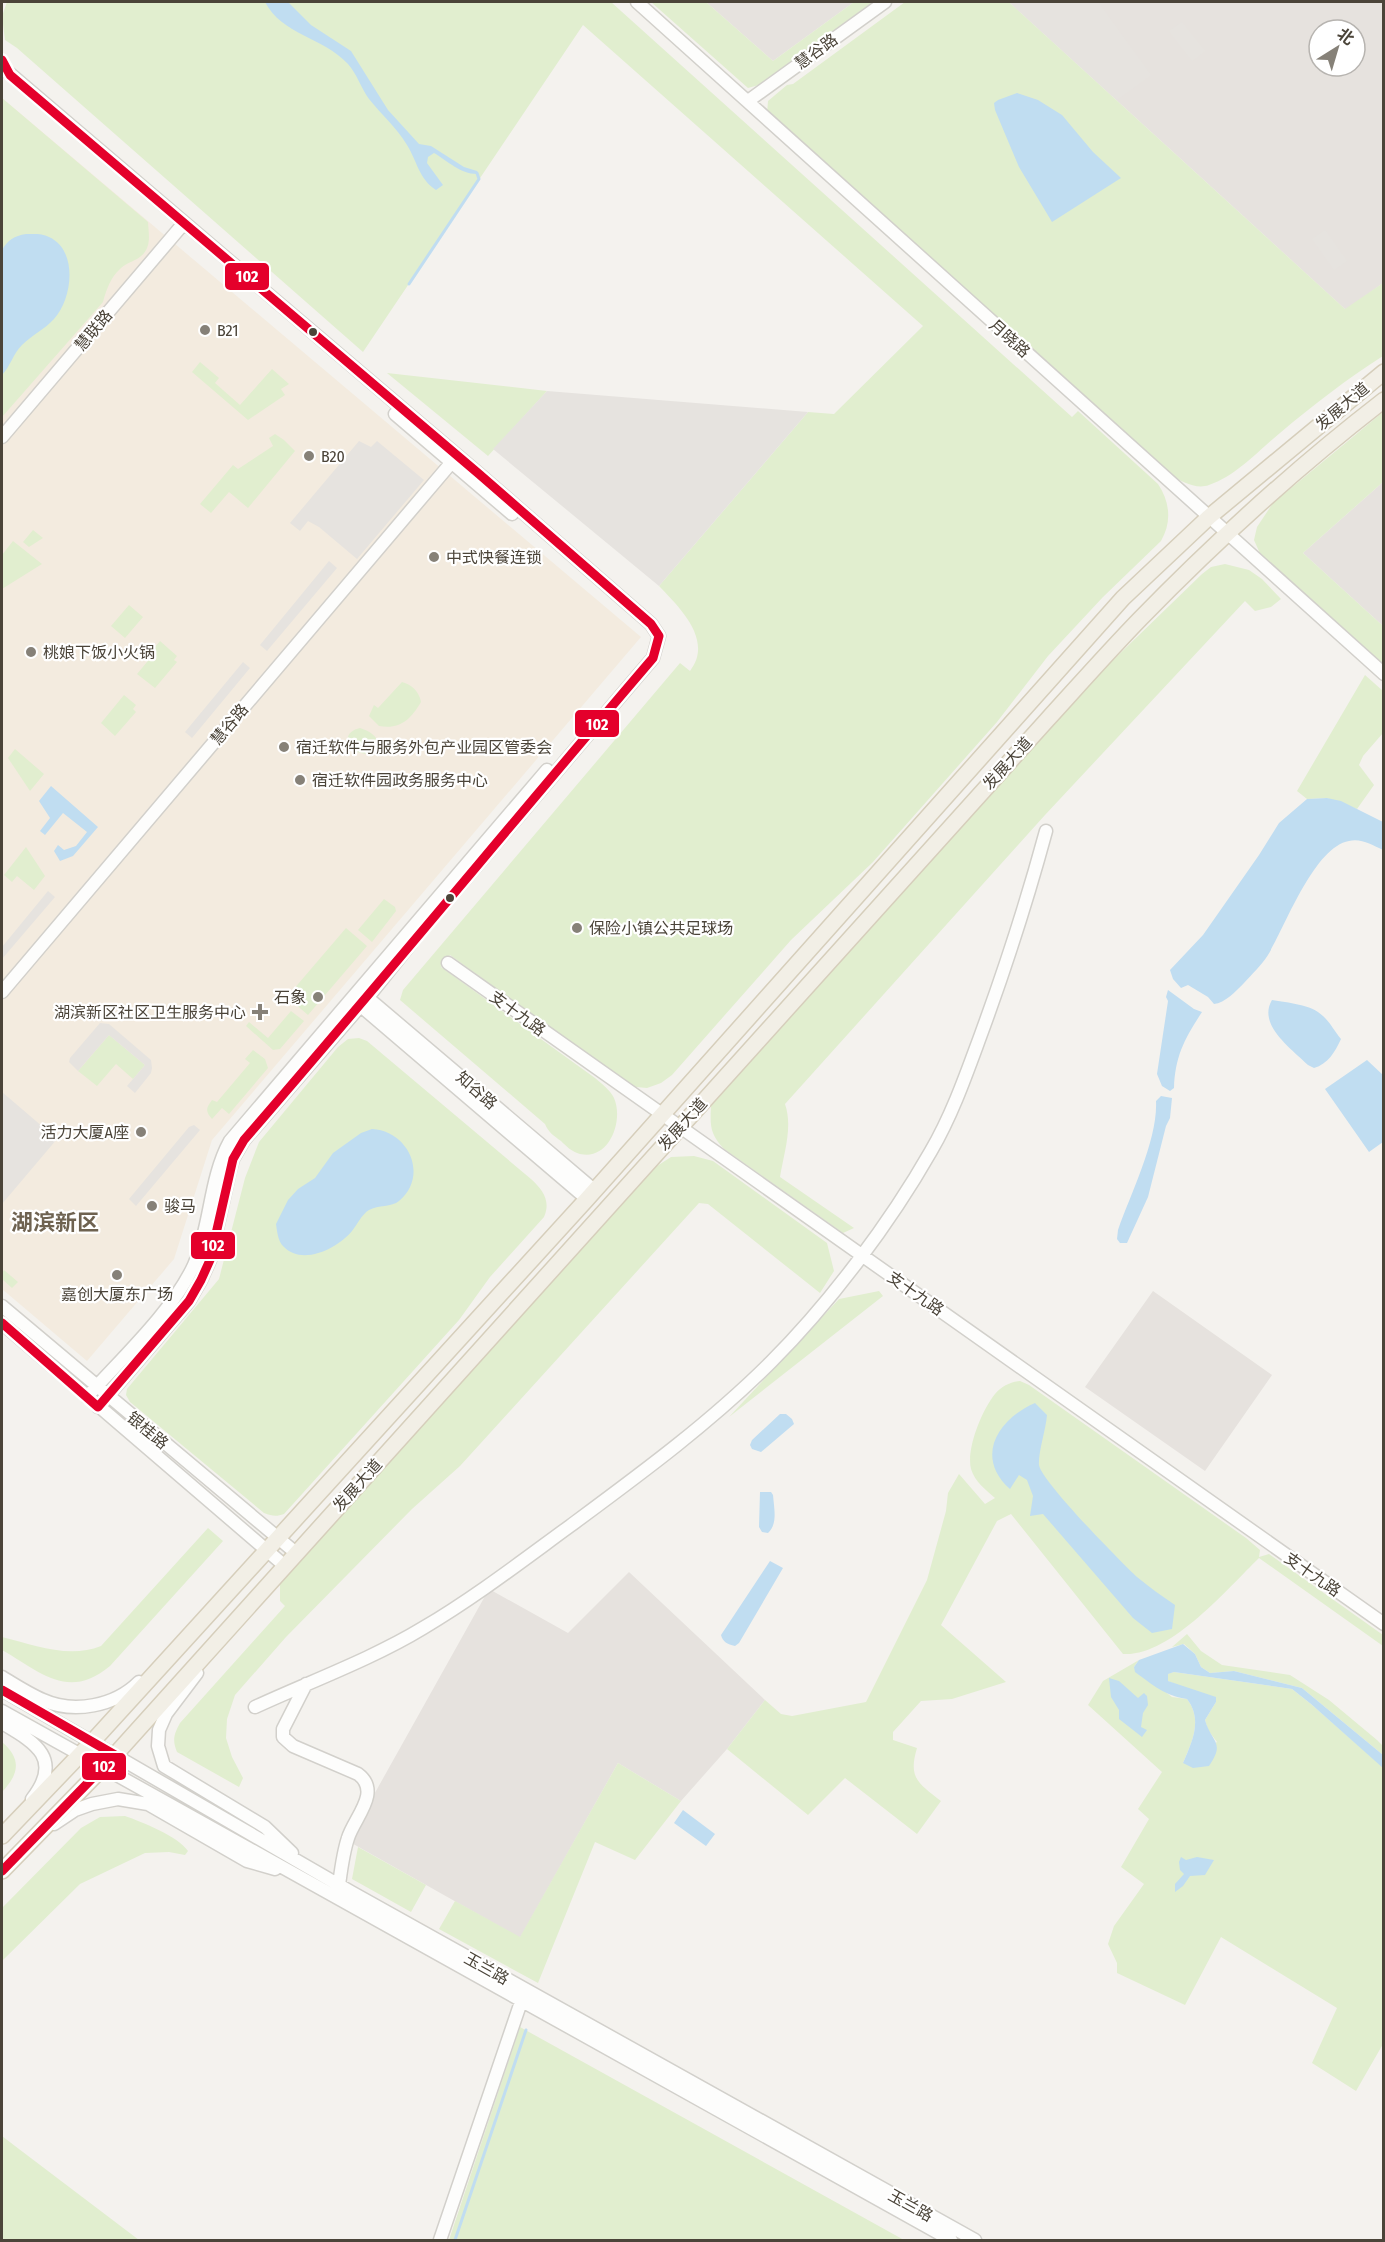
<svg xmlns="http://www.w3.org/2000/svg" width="1385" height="2242" font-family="'Fira Sans Condensed','Noto Sans SC',sans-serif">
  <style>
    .commercial { fill: #f3ebdf }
    .industrial { fill: #e6e2de; fill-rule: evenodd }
    .green { fill: #e1eecf }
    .parking { fill: #e6e3df }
    .water { fill: #c0ddf1 }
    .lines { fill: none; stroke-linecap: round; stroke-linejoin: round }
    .stream { stroke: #c0ddf1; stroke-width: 3 }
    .minor-casing { stroke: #d2d0cb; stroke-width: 15 }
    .major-casing { stroke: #d6cebb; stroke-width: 18 }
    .minor { stroke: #fdfdfc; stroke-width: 12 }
    .major { stroke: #f2efe6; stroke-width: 15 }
    .bus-1-casing { stroke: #fff; stroke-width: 14 }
    .bus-1 { stroke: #e4002b; stroke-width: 9 }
    .poi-dot { fill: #868178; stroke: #fff; stroke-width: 2 }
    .bus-dot { fill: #4b4439; stroke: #fff; stroke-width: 2 }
    .labels { text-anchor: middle; stroke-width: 4.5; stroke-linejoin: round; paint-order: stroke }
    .street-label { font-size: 16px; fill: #4b4439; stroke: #fff }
    .poi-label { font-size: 16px; fill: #4b4439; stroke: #fff; text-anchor: start }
    .district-label { font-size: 22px; font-weight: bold; fill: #6e6250; stroke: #fff }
    .line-badge { stroke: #fff; stroke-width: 2 }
    .badge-label { font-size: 16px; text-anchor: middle; font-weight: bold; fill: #fff }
  </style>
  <rect width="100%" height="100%" fill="#f4f2ee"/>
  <path class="commercial" d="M2,98L641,637L212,1140L174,1259L87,1361L2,1289Z"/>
  <path class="industrial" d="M706,2H854L773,61Z
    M1009,2H1383V283L1346,310ZM1319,30H1355V66H1319Z
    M1383,482V626L1303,553Z
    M1153,1291L1272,1375L1205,1471L1085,1387Z
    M629,1572L765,1700L727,1749L681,1801L618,1763L520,1938L348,1841L489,1589L568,1633Z"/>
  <path class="green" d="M7,2H611L1072,417L1078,411L1158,484C1170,502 1172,522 1161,541L1103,597L1048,656L997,722L873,862L791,940L672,1075L661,1083L647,1088L636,1087L606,1068L450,955L441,967L595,1078C602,1084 610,1090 614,1098C624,1121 609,1161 580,1154C572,1152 566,1146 561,1141C554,1136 548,1132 545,1124L400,1000L403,990L680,663L690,671C714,640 679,607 659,586L808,412L834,414L923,326L583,25L363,352L17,48L5,40L2,16Z
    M651,2H706L773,61L854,2H873L759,85L748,88Z
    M905,2H1009L1345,309L1383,283V356C1347,379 1313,405 1280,433C1258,451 1236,476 1209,485C1196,490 1181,481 1170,475L767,114L768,101L787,85L793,84Z
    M2,98L148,222C149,237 152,250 137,259C131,262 125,264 120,269C111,277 106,290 103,302L2,417Z
    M200,362L219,378L215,383L240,405L272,369L289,384L281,389L285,395L248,420L192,372Z
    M387,373L547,391L488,456Z
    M1383,412V482L1303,553L1383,626V667L1262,558L1254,540L1257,527L1273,503Z
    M275,434L284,440L295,451L248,508L229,492L211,513L200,504L233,465L238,469L273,446L269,438Z
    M33,530L43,538L29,547L23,542Z
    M13,541L42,564L2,589V555Z
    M1225,564L1249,570L1262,579L1281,599L1271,607L1255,611L1245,601L1045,815L785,1104C793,1127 784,1153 780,1177L854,1228L843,1233L724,1149C710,1134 710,1126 711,1106L1106,667L1202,574L1211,567Z
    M129,605L143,617L125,638L111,626Z
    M160,641L177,656L174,660L177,662L155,688L137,674L152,656L150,653Z
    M1365,675L1383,691V733L1363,756L1359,765L1374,785L1357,809L1327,798L1307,799L1297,791Z
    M402,682C412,685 419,691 421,702C411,719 400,730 379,726L369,716L374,705L378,708Z
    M124,695L136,705L133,709L136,712L115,736L101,723Z
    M360,728C369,731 377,735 379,745L370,755L357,752L348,743C346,734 352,730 360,728Z
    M15,749L44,774L30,791L8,758Z
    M26,847L45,876L34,890L17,876L12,882L4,875Z
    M384,899L395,907L396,911L372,942L358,930Z
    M346,928L367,946L308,1015L287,997Z
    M291,1011L304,1021L280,1049L273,1050L246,1026L249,1022L268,1038Z
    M109,1035L145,1065L133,1079L116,1064L97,1086L78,1071Z
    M359,1038L367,1041L531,1179C543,1190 551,1201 544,1217L490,1277L459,1320L284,1514C276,1517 272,1516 264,1513L130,1402L126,1395L127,1389L219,1279L245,1178L259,1142L338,1047L348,1039Z
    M253,1050L265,1059L268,1068L229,1114L222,1108L212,1119C205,1111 206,1108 212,1100L217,1102L250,1063L245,1059Z
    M694,1156L713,1161L827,1243L834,1271L820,1293L708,1204L699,1203L460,1466L412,1509L286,1637L235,1695L227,1719L226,1738L232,1757L243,1778L239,1787L177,1752C172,1740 174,1734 180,1723L285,1606L280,1601V1581L657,1166L671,1157Z
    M4,1270L18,1282L12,1288L2,1279V1273Z
    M879,1291L883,1296L729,1417L839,1299Z
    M1020,1381L1029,1385L1246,1538L1260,1550L1259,1557L1269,1554L1383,1635V1646L1259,1558C1227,1589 1170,1657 1123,1654L1011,1514L997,1521L941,1625L1006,1682L952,1699L921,1701L893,1732V1740L917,1748C908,1778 918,1783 941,1801L917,1834L845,1778L808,1815L727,1749L765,1700L781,1714L792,1716L866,1702L927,1580L946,1511L948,1493L959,1474L985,1504L995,1498C985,1489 975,1482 971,1469C966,1449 982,1410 995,1394C1002,1386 1010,1382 1020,1381Z
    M208,1528L223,1541L110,1666C68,1701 41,1672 2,1650V1637C34,1645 69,1659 101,1646Z
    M1187,1634L1201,1651L1222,1665L1290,1675L1329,1700L1377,1740L1383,1746V1755L1302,1688L1234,1671L1210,1673L1201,1667L1195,1654L1184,1644L1172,1647Z
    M1139,1660L1134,1667L1172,1697L1187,1699C1203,1720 1192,1742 1183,1763L1217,1742L1208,1730L1205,1720L1216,1702L1168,1681L1167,1674L1174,1672L1292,1689L1311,1704L1384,1768L1383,2044L1356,2091L1312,2063L1337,2008L1221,1937L1185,2005L1117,1973V1963L1108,1944L1114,1926L1144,1884L1121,1867L1149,1819L1138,1809L1162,1772L1088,1705L1103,1681Z
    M2,1742C22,1759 19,1774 2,1792Z
    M618,1763L681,1801L635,1860L595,1842L538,1983L439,1929L455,1901L520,1937Z
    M125,1816C142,1822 178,1836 188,1851L185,1855L169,1852L145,1853L80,1884L2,1961V1908L81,1828L100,1817Z
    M358,1847L426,1885L411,1912L352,1879Z
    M520,2027L904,2240H449Z
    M2,2136L15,2146L139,2240H2Z"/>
  <path class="parking" d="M1009,2H1098L1151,75L1117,100Z
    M1182,22L1205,51L1192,61L1169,31Z
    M1325,230L1347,261L1334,270L1312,239Z
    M547,391L808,412L659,586L493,449Z
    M359,441L371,447L377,441L424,480L357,559L319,527L308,521L300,531L290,523Z
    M329,561L337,568L267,651L260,645Z
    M243,662L250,668L192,738L185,732Z
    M48,891L55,897L2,959V947Z
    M100,1023L109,1024L151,1060L152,1068L151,1073L135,1093L127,1086L145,1065L109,1035L78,1071L69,1062L70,1058Z
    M2,1092L57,1139L2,1204Z
    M194,1125L200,1130L136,1206L129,1199L189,1127Z"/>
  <path class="water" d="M265,2H288L311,25L351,51L388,110L419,144L431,146L464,167L477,171V174C460,174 448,161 434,153L428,157L427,163L443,185L436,190C419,179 417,161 407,145C397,128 381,114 369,99C361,88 357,74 348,64C323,37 282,35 265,2Z
    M1017,93L1038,100L1062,115L1093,152L1121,178L1052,222L1019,167L995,110L994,103L998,100Z
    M26,234C33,234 42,233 49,237C78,250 73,298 54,319C45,329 32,335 22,345C13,354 10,367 2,375V250C8,240 14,236 26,234Z
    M51,786L98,827L73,856L60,861L54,851L58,845L64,850L76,846L87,832L63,813L45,835L40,831L50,818L39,801Z
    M1327,798L1341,801L1383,822V850C1372,845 1361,838 1349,841C1314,847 1285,927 1268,955C1261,966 1252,974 1244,983C1236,991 1225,1003 1214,1004L1208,997L1188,985L1181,988L1173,979L1170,970L1203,935L1259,855L1279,823L1307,799Z
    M1168,990L1194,1009L1202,1012C1185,1038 1175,1056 1174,1088L1170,1091L1162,1086L1157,1074L1168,1001L1166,997Z
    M1272,1000C1288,1003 1311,1004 1323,1016C1330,1022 1335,1032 1341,1039C1335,1052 1328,1064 1314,1068L1308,1065C1292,1049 1257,1025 1272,1000Z
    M1367,1060L1384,1076L1383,1142L1369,1152L1325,1089Z
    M1161,1096L1172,1098L1170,1118L1166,1126L1148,1197L1127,1243H1120L1117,1239L1118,1230C1131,1193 1158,1139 1156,1101Z
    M372,1129C409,1131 429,1176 399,1201C392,1207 378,1205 369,1210C362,1214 357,1225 352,1231C338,1248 302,1267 283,1246C278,1241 277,1231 276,1224L288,1200L298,1189L315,1178L333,1153L361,1133Z
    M1035,1403L1047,1415C1046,1429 1038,1453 1039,1465C1041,1481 1121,1562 1137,1577C1149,1587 1162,1596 1175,1605L1172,1629L1152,1633L1133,1618L1043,1514L1030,1516L1033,1496L1027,1480L1019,1475L1010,1489C974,1457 998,1419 1035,1403Z
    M780,1414H786L792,1419L794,1424L761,1452L752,1449L750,1445L752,1440Z
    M760,1492H771L773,1495C774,1508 778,1524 768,1533L762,1532L759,1527Z
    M770,1561L783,1568L739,1643L735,1646C727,1644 723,1642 721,1635Z
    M1183,1644L1195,1654L1201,1667L1210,1673L1234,1671L1302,1688L1383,1755V1768L1311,1704L1292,1689L1174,1672L1168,1674V1681L1216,1697V1702L1205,1720C1211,1742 1226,1742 1209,1766L1193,1768L1183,1763C1192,1742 1203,1720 1187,1699C1165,1696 1153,1685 1135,1672L1134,1667L1139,1660Z
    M1109,1678L1119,1681L1138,1698L1144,1693L1147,1696L1148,1705L1143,1713L1141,1727L1147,1730L1142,1737L1119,1719V1710L1111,1697Z
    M683,1810L715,1834L706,1846L674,1823Z
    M1181,1857L1186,1860L1197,1857L1214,1860L1205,1875L1190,1876L1183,1886L1175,1892V1884L1184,1874L1180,1870L1179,1862Z"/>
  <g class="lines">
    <path class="stream" d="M409,284L479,179L477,173
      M455,2240L526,2030"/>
    <defs>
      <path id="minor" d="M637,2L1384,674
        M2,67L479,474L651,624L659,636L653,658L641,672L416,937L368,997L244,1140L233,1159L230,1170L210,1260L201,1280L189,1301L98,1407
        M748,101L885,2
        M395,414L512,514
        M2,437L184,223
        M448,963L1384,1624
        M2,992L457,456
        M362,993L594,1190
        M355,1001L587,1199
        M2,1306L296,1553
        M2,1323L285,1566
        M87,1397C121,1359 173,1311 194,1265C211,1226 209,1179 230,1141L547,770
        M197,1673L166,1714L159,1730L158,1746L164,1766L265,1827L292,1853
        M2,1677C15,1685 29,1694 43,1700C74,1714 115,1706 139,1682
        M306,1684L283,1729V1737L293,1746L358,1774C382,1792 354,1818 348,1838C343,1853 341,1870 339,1885
        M2,1690L351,1892L975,2240
        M255,1707C309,1682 372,1659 423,1628C474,1598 522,1561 570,1526C639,1475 710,1423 771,1362C830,1303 890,1223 931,1151C952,1115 966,1075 980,1037C1005,969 1027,901 1046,831
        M2,1711L951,2240
        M2,1723C34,1742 64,1758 32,1799
        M54,1824L75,1810L92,1804L118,1799L148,1804L247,1861L275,1869
        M440,2240L524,1993"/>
      <path id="major" d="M2,1836L93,1741L587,1199L1123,598L1209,517L1384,372
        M2,1871L115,1755L1047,720C1078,686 1108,652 1140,619C1214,543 1300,465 1384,400"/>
    </defs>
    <use href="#minor" class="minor-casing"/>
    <use href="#major" class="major-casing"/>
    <use href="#minor" class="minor"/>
    <use href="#major" class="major"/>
    <defs>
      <path id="bus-1" d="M2,60L10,75L479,474L651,624L659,636L653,658C516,818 382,981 244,1140L233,1159L210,1260L201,1280L189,1301L98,1407L2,1323
        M2,1690L115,1755L2,1871"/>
    </defs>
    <use href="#bus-1" class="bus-1-casing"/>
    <use href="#bus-1" class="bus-1"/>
  </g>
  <g class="poi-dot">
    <circle cx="205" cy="330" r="6"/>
    <circle cx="309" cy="456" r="6"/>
    <circle cx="434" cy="557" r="6"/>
    <circle cx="31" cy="652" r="6"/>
    <circle cx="284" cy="747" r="6"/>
    <circle cx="300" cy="780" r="6"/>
    <circle cx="577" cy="928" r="6"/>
    <circle cx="318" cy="997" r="6"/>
    <path d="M257 1003h6v6h6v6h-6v6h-6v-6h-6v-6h6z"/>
    <circle cx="141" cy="1132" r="6"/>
    <circle cx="152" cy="1206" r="6"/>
    <circle cx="117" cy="1275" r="6"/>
  </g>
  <g class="bus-dot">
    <circle cx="313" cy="332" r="5"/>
    <circle cx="450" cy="898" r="5"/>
  </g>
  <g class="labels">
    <g class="street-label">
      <text transform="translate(816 51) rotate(-36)" y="6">慧谷路</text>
      <text transform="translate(93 330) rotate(-50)" y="6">慧联路</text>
      <text transform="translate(1010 338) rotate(42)" y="6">月晓路</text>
      <text transform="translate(1342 406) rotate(-40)" y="6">发展大道</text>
      <text transform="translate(229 724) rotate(-50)" y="6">慧谷路</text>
      <text transform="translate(1007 763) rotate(-48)" y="6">发展大道</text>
      <text transform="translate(518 1013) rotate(36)" y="6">支十九路</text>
      <text transform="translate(477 1090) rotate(41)" y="6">知谷路</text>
      <text transform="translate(682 1124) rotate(-48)" y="6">发展大道</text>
      <text transform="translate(916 1293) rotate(35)" y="6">支十九路</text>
      <text transform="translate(148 1430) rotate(40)" y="6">银桂路</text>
      <text transform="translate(357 1485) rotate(-48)" y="6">发展大道</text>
      <text transform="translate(1313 1574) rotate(35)" y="6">支十九路</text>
      <text transform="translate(487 1968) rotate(29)" y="6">玉兰路</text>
      <text transform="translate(911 2205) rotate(29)" y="6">玉兰路</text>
    </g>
    <g class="poi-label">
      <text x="217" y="336">B21</text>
      <text x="321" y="462">B20</text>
      <text x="446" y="563">中式快餐连锁</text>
      <text x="43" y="658">桃娘下饭小火锅</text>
      <text x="296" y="753">宿迁软件与服务外包产业园区管委会</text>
      <text x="312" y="786">宿迁软件园政务服务中心</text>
      <text x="589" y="934">保险小镇公共足球场</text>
      <text x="306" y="1003" text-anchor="end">石象</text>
      <text x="246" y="1018" text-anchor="end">湖滨新区社区卫生服务中心</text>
      <text x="129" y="1138" text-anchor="end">活力大厦A座</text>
      <text x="164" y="1212">骏马</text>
      <text x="117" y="1300" text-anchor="middle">嘉创大厦东广场</text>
    </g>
    <g class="district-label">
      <text x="55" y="1230">湖滨新区</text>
    </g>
  </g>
  <g class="line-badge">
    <rect x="224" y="262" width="46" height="29" rx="6" fill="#e4002b"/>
    <rect x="574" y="709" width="46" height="29" rx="6" fill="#e4002b"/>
    <rect x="190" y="1231" width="46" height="29" rx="6" fill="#e4002b"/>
    <rect x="81" y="1752" width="46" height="29" rx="6" fill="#e4002b"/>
  </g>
  <g class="badge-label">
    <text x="247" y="282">102</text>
    <text x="597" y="730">102</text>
    <text x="213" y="1251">102</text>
    <text x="104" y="1772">102</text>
  </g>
  <rect width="1385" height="2242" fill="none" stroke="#4b4439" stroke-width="6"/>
  <g transform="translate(1337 48) rotate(37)"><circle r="28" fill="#ffffff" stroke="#b7b4b0" stroke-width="1.5"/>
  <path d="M0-4.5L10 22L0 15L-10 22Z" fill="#868178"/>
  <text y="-9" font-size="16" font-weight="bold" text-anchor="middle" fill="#4b4439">北</text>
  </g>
</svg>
